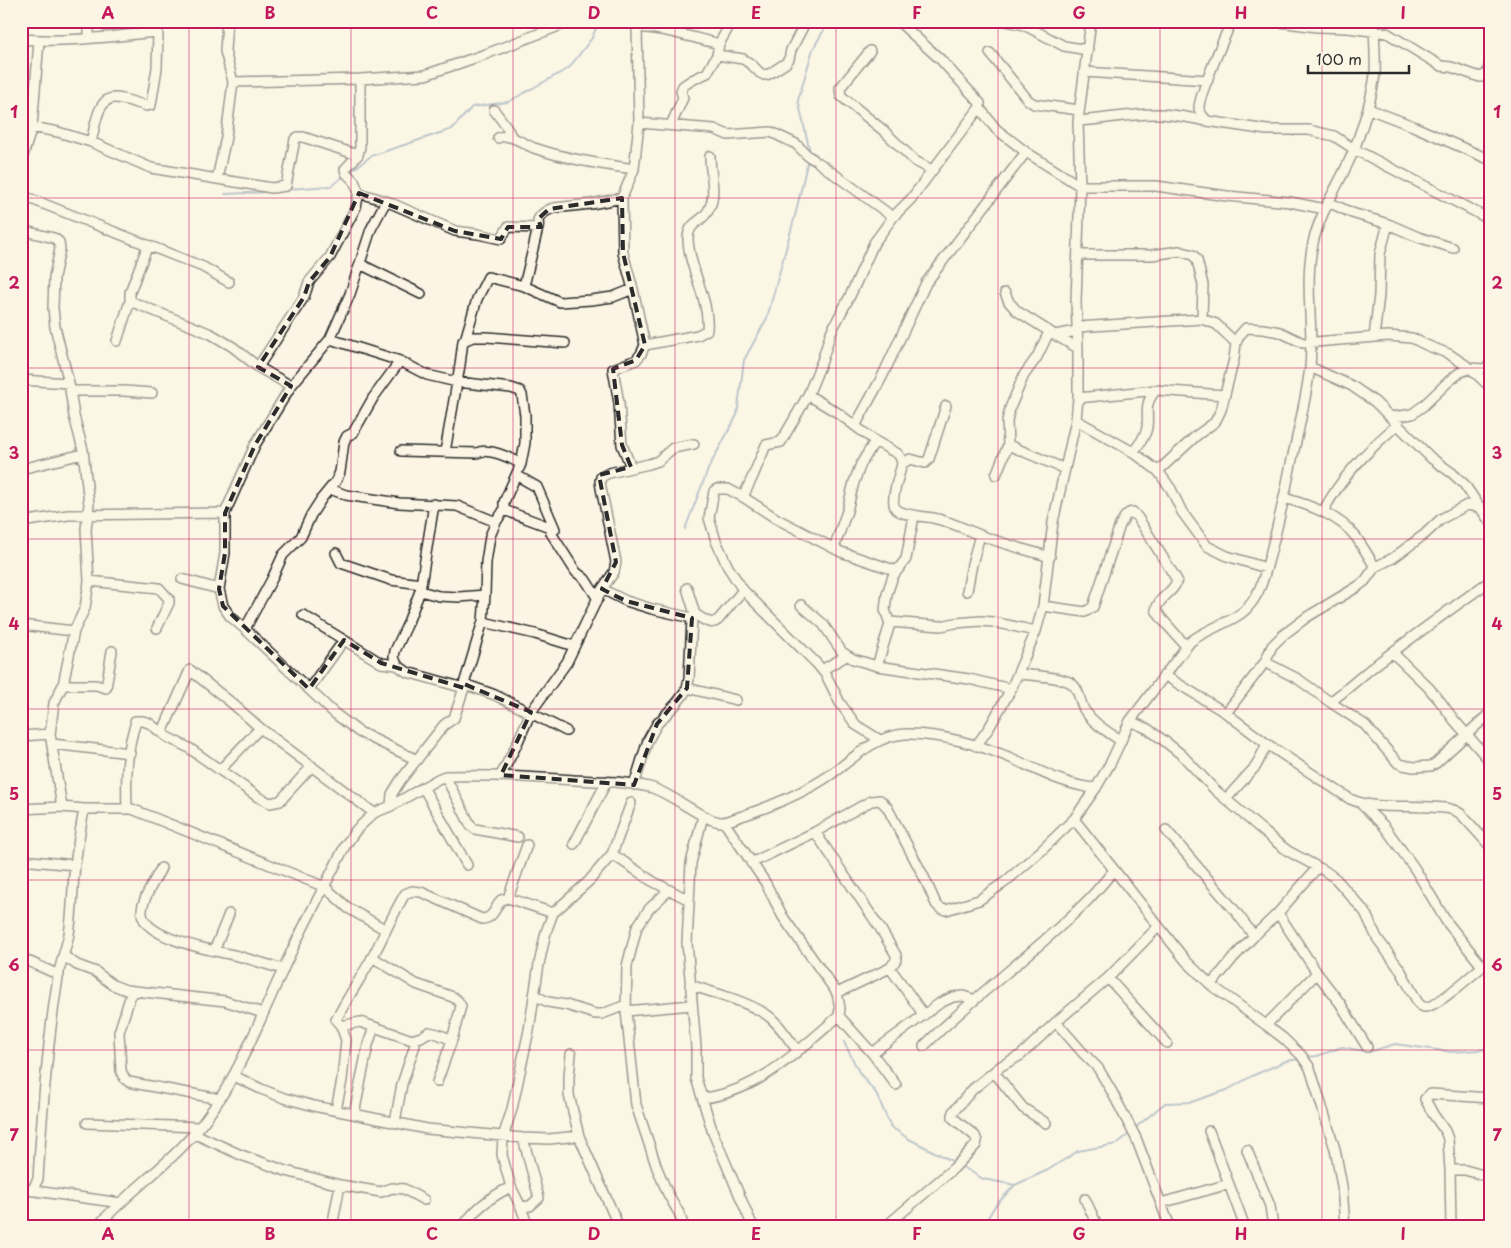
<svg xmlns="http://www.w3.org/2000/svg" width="1511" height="1248" font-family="'Playpen Sans',sans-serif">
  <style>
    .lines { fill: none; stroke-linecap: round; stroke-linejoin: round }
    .stream { stroke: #748faa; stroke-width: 2 }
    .minor-casing { stroke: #2b2b2b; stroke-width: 12 }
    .minor { stroke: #fcf5e5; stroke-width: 9 }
    .marked { fill: none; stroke: #2b2b2b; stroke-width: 4; stroke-dasharray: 10 6; stroke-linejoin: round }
    .grid { fill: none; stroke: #c2185b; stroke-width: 1; stroke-opacity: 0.55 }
    .neatline { fill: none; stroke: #c2185b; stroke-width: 2 }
    .grid-label { font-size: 16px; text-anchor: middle; font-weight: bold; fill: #c2185b }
  </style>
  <rect width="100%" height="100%" fill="#fcf5e5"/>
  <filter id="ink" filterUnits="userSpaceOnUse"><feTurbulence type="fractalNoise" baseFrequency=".02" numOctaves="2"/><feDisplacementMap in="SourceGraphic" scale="10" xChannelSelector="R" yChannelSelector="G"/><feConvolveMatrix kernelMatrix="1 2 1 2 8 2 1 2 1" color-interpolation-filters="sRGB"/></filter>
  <g filter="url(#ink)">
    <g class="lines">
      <path class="stream" d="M810,152L798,100L813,49L829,21
        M350,172L371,156L452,129L472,107L508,102L569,68L592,38L599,21
        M287,189L331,186L344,176
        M225,194L270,192
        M685,529L709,467L737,415L744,360L767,318L796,212L808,159
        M844,1042L860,1074L876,1093L891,1127L909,1139L956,1163
        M1307,1057L1317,1056L1342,1047L1369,1052L1395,1044L1452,1052L1490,1049
        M1135,1128L1165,1103L1191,1102L1227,1090L1252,1076L1286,1061L1300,1059
        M960,1165L983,1179L1015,1185L1048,1170L1078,1151L1117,1144L1130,1133
        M982,1227L995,1206L1014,1186"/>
      <defs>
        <path id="minor" d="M1006,21L1024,25L1064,46L1088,50
          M1232,21C1226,33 1198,98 1199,108C1199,113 1204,117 1207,121L1267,130H1309L1334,136L1354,149L1489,219
          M1272,21L1317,27L1348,28L1387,33L1441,66L1451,67L1480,77L1487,74
          M637,27C665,29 691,37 719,44
          M89,38V21
          M21,39C67,43 113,36 158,32
          M870,51L840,88L841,96L884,131L915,161L932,170
          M990,53L1028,100L1034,104L1079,110
          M717,55L743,59L751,64L760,73L764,75L769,74L786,63L789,59L791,50L806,21
          M1490,63L1486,77L1490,81
          M1084,72L1208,80
          M233,82L360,79L425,75L486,54L572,21
          M1369,109L1413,126L1486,158L1490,157
          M494,110L506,126L511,136
          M979,110L982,111L996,129L1026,152L1080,186H1156L1227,196L1290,202L1325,209
          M1078,121C1106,119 1133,113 1160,114C1176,115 1192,118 1207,121
          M639,123L714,129L728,135L771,132L796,144L808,156L813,159
          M671,125L683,98L681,91L683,86L692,80L707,73L717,55L719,44L732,21
          M32,127L58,132L91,142L151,168L272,188L286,186L295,139L298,137H303L358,155
          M498,138C509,132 523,144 534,148C566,159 600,164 634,169
          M91,142C95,129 97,96 116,98C127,99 138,104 147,106L151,105L157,68L158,32L154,26L155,21
          M21,162L32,127L39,41
          M819,163L893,217
          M217,179L226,137L233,82L225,51L227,21
          M359,193L386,201L455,231L478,234L501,239L508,227L538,228
          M21,195L203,267L229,282
          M386,201L371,229L350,294L330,339L291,386L255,445L225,513V553L219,589L223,606L230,616L245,629L334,713L359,732L417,760
          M1328,202L1352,213L1388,224L1418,237L1453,248
          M21,230L54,238L59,242L60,249L54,277L53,308L55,327L69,383L74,416L83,450L89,504L86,529L89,581L85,608L74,631L63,685L54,703L50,734L62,807
          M1078,255H1152L1179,251L1193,255L1197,260L1203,285L1202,319
          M360,264L421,294
          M524,286L538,228C539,225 538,222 538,220C540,214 549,209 554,208L591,204L622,198
          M1005,293L1009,302L1017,311L1055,335L1078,348
          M130,301L211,334L233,347L258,367L291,386
          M1077,327L1202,319L1216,324L1236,343
          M1055,335L1077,331
          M1374,337L1379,295L1380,254L1388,224
          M330,339L400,361L427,375L457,382L511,388L520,391L522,395L525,415V443L521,464L504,502V510L496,522L490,536L486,562L485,595L483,621L464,684V688L454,718L444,725L400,781L392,794L391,806
          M465,340L477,299L488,277L524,286L560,302L591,300L613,297L633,289
          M117,341L130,301V292L148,245
          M645,345L698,335L707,330C710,299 689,270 688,239C688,221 703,223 709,209C717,194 710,173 710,156
          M258,367L304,297L309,282L330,257L356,207L359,193L354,181L346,173L345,169L358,155L360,147V79
          M1310,367L1352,386L1375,402L1388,415L1394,417L1412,414L1423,406L1448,382L1459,373L1470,368L1484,369L1490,365
          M21,380L69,383
          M71,391H124L152,393
          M808,395L838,413L875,441L898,454L901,459L902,464C900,473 889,502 896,509C904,516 923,516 933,518C950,521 964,529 980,535C1003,544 1027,550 1050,557
          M1078,398L1156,390L1224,395
          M1388,415L1431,458L1452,473L1464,484L1490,522
          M1076,420L1133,452L1158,471L1171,489L1182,512L1207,546L1227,556L1266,568
          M855,426L882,377L926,283L1026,152
          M1008,445L1065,469
          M401,451L477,453C488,447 511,458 521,464
          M445,452L460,365L463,341L473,337H487L565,343
          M1133,452C1139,445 1145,437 1147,428C1149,411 1143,405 1156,390
          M902,464L910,459L925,463L929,459L946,406
          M631,467L622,445L619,403L613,369L636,360L641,354L645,345L633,289L623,253L622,198L634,169L639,123L637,27L638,21
          M21,469L83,454
          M1158,471L1196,436L1215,422L1221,410L1234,359L1236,343L1239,336L1246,328L1263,329L1280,332L1303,343L1388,336L1412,338L1426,345L1449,354L1470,368L1490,387
          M516,475L537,487L555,529
          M996,475L1008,445L1007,421L1010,408L1024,375L1037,357L1049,332
          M330,489L346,495L399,503L457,506L496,522
          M743,497L753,476L766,445L781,442L808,395L822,361L831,332L851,294L874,243L893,217L911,199L980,107V103L941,60L898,21
          M1284,498C1309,505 1339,515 1356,537C1363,547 1369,557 1375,567
          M434,504L420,591L407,625L395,651L394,657L397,665L407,672L464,688
          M504,510L555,529L551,533L576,572L585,579L598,599
          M1323,512C1340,478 1368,450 1397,425L1398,421
          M21,522L68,515L225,513
          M834,548L847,511L854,482L861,464L875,441
          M336,553L341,563L391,580L421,584
          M182,579L219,589
          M89,581L159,588L169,599V603L157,628
          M687,588L695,614
          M602,589L626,601L652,609L692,618L695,614C703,619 711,627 719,619L743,590
          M420,591L439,596L459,597L485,595
          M967,591L972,564L980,535
          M801,605L823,624L842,652L853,659L877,666L969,679L1011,689
          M1043,606L1085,612L1093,607L1120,525C1124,519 1125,513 1133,512L1138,518L1177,580C1175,592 1158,597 1156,610L1162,619L1186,646
          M303,615L344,640L309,689
          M483,621L488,623L535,634L574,646
          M890,622L941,626L955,623L981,621L993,622L1036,631
          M21,625L74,631
          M245,629L272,579L283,555L301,537L311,515L322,498L336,481L340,472L344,442L347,436L353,433L373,398L400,361
          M344,640L381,663L397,665
          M1393,653L1428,687L1440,701L1454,720L1490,761
          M1265,662L1298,679L1330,702L1365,725L1398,763L1403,765L1414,767L1431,766L1436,763L1490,713
          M877,666L890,624L885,610L887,594L893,576L906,559L914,516
          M822,670L846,656
          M1018,674C1030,675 1062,677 1071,683C1080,689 1079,702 1085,711C1094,724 1108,732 1121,741
          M1164,675L1226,713L1267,744L1350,799C1375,810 1404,805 1431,807C1442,808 1452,807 1461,814L1490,846
          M464,684L495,695L566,731
          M63,685H96L106,688L112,651
          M687,688L736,700
          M1330,702C1347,690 1361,676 1378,663C1415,635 1452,608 1490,581
          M1226,713L1265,662L1272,646L1282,636L1307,617L1357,587L1365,581L1375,567L1393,558L1425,534L1441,519L1467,505L1478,507
          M1130,721L1148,729L1167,743L1182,755L1215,790L1275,841L1288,851L1325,871L1336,879L1365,912L1377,938L1401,971L1418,1003C1420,1005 1422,1007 1425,1007C1435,1009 1480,968 1490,960
          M162,733L190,670L233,704L260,728L374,813
          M21,736L50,734
          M880,740L856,725L840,703L826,675L817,664L743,590L728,567L716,541L709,518L714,491L717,489H728L743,497L777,519L841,552L897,571
          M52,744L130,753
          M976,746L989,728L1011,689L1036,631L1043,606L1053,522L1076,420L1078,398V348L1076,302L1080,186L1078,121L1091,21
          M220,770L260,728
          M501,775L516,746L531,712L567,662L602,589L614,572L616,562L601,488L600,481L601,477L609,473L649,464L658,461L673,448L694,444
          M445,776L471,826L475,829L518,837
          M634,785L648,740L657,724L676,704L683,695L687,688L689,679L692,618
          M423,787L467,865
          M1226,799L1256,766L1267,744
          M1362,805L1384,826L1415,869L1446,921L1482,966
          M21,809L62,807L84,809H132L325,887L348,908L386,930
          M127,809C126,781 126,749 136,722L135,721H143L149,723L167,737L189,748L258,797L270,803L280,801L312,766
          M703,816L691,863L687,943L696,1047V1078L713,1133L753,1227
          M1074,819L1186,961L1211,985L1266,1025L1283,1038L1301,1055L1310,1068L1335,1149L1342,1186L1345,1227
          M1166,830L1236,912L1254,936
          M815,832L880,928L896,955V960L890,968L837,993
          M574,844L607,781
          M612,854L631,803
          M21,860L75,865
          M751,863L815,832L871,801L880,800L887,807L924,877L936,904L940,908L946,910L979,900L1005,882L1042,850L1074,819L1096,788L1111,762L1130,721L1190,642C1207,628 1235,622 1248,607C1261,593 1265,573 1270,555C1278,525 1285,494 1291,464C1298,432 1306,400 1310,367C1314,326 1304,284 1313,243C1321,208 1343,179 1355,147C1364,123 1372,99 1375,74C1376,57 1374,39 1374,21
          M161,868C156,879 140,902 142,914C146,940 217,951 238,956C253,960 268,965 283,969
          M669,890L649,909L637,927L627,966L626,1011L636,1105L657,1168L668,1194L679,1213L684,1227
          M508,898L527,845
          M1278,913L1317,973L1340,1003L1367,1047
          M214,951L229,914
          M64,956L77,965L96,972L113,985L126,990L225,1001L263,1013
          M372,957L416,984L453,997L458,1001L461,1006L452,1040L437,1082
          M21,958L59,975
          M890,968L924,1015
          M1108,978L1167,1043
          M690,985C714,993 743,1000 764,1013C778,1021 788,1039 798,1051
          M1211,985L1234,957L1254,936L1278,913L1317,868
          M132,991L119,1032L121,1071L125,1079L129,1082L139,1084L220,1099
          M534,995L548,1002L566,1005L595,1014H602L626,1005
          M626,1011L692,1005
          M839,1016L872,1053L896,1085
          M1056,1022L1083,1053L1098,1068L1112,1092L1136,1138L1170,1227
          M1266,1025L1317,973
          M341,1026L360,1022L412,1040L421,1037L429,1032L438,1034L452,1040
          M924,1046C975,995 1035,953 1086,902C1096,892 1105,881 1114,870
          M872,1053L940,1003L953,997L963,996L975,1000
          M571,1054L569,1077V1095L579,1136L619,1227
          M994,1072L1023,1108L1046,1123
          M234,1076L261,1089L284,1098L314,1106L427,1129L523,1138L549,1139L579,1136
          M703,1098C758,1092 799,1050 839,1016L840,1008L837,993L783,917L765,882L724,822
          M336,1110L342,1080L346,1040L341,1026L336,1020C347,998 361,978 373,956C384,935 393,914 405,894L412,891L421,892L482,919C493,919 495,908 501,900L508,898L553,913
          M354,1114L368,1045L374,1027
          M395,1122L402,1084L415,1045V1039
          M87,1123L199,1127
          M1209,1131L1245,1227
          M195,1134L241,1155L286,1171L340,1185L381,1192L392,1188L404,1189L424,1200
          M1247,1150L1270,1206L1273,1227
          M1450,1170H1465L1490,1177
          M21,1189L121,1203
          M32,1191L38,1179C42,1112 47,1044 58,978C60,963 66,949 69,934C73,911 72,888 75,866C77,847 81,828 84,809
          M1085,1199L1098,1227
          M1161,1203L1229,1184
          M521,1207L530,1206L539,1198L523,1138
          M97,1227C126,1193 164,1169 193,1135C234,1088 256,1028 282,972C301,929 324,888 345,846L356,830L374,813L391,806L438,779L445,776C488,775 531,777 574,780C598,781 624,781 649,787C671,792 705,823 723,822C730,821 738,817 745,815C774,805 804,793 830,775C853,759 874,736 905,734C939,733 980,745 1011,758C1038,770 1066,786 1096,788
          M332,1227L340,1185
          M463,1227C474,1209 492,1196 511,1187
          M528,1227L521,1207L511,1187L502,1155L503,1137L512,1109L529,1030L539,964L546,932L553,913L589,881L612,854L652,881L689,900
          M885,1227L954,1168L976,1145L977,1141L975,1136L953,1118V1112L973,1089L1001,1066L1021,1055L1056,1022L1108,978L1158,927
          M1451,1227L1450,1170L1448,1139L1445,1131L1433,1114L1425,1099L1429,1095L1431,1094L1490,1098"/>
      </defs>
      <use href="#minor" class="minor-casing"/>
      <use href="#minor" class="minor"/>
    </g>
  </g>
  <path d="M0 0H1511V1248H0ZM359,193L455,231L501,239L508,227H541L538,219L549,209L622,198L623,253L645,345L636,360L613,369L622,445L631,467L599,475L616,562L602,589L626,601L692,618L687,688L657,724L634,785L501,775L531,712L464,684V688L381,663L344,640L309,689L223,606L219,589L225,553V513L255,445L291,386L258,367L304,297L309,282L330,257Z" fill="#fcf5e5" fill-opacity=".55" fill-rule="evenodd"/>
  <path class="marked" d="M359,193L455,231L501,239L508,227H541L538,219L549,209L622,198L623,253L645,345L636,360L613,369L622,445L631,467L599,475L616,562L602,589L626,601L692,618L687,688L657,724L634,785L501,775L531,712L464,684V688L381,663L344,640L309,689L223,606L219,589L225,553V513L255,445L291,386L258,367L304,297L309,282L330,257Z"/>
  <path class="grid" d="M189,21V1227M351,21V1227M513,21V1227M675,21V1227M836,21V1227M998,21V1227M1160,21V1227M1322,21V1227M21,198H1490M21,368H1490M21,539H1490M21,709H1490M21,880H1490M21,1050H1490"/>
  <rect width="1511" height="1248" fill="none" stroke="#fcf5e5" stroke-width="55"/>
  <path d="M1308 65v8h101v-8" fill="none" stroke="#2b2b2b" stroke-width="2.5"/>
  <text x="1316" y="65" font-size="15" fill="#2b2b2b" stroke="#fcf5e5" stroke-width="4" paint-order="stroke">100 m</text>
  <rect x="28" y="28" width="1456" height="1192" class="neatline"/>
  <g class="grid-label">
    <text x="108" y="19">A</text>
    <text x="270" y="19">B</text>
    <text x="432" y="19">C</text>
    <text x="594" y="19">D</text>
    <text x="756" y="19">E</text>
    <text x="917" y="19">F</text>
    <text x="1079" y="19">G</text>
    <text x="1241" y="19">H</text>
    <text x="1403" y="19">I</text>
    <text x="14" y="118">1</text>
    <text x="1497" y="118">1</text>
    <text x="14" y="289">2</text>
    <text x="1497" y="289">2</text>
    <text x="14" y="459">3</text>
    <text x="1497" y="459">3</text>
    <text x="14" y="630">4</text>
    <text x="1497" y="630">4</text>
    <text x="14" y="800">5</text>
    <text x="1497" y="800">5</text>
    <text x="14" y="971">6</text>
    <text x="1497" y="971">6</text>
    <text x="14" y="1141">7</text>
    <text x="1497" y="1141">7</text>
    <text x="108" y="1240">A</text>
    <text x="270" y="1240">B</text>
    <text x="432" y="1240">C</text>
    <text x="594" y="1240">D</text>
    <text x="756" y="1240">E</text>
    <text x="917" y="1240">F</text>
    <text x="1079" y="1240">G</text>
    <text x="1241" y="1240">H</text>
    <text x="1403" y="1240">I</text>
  </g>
</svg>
